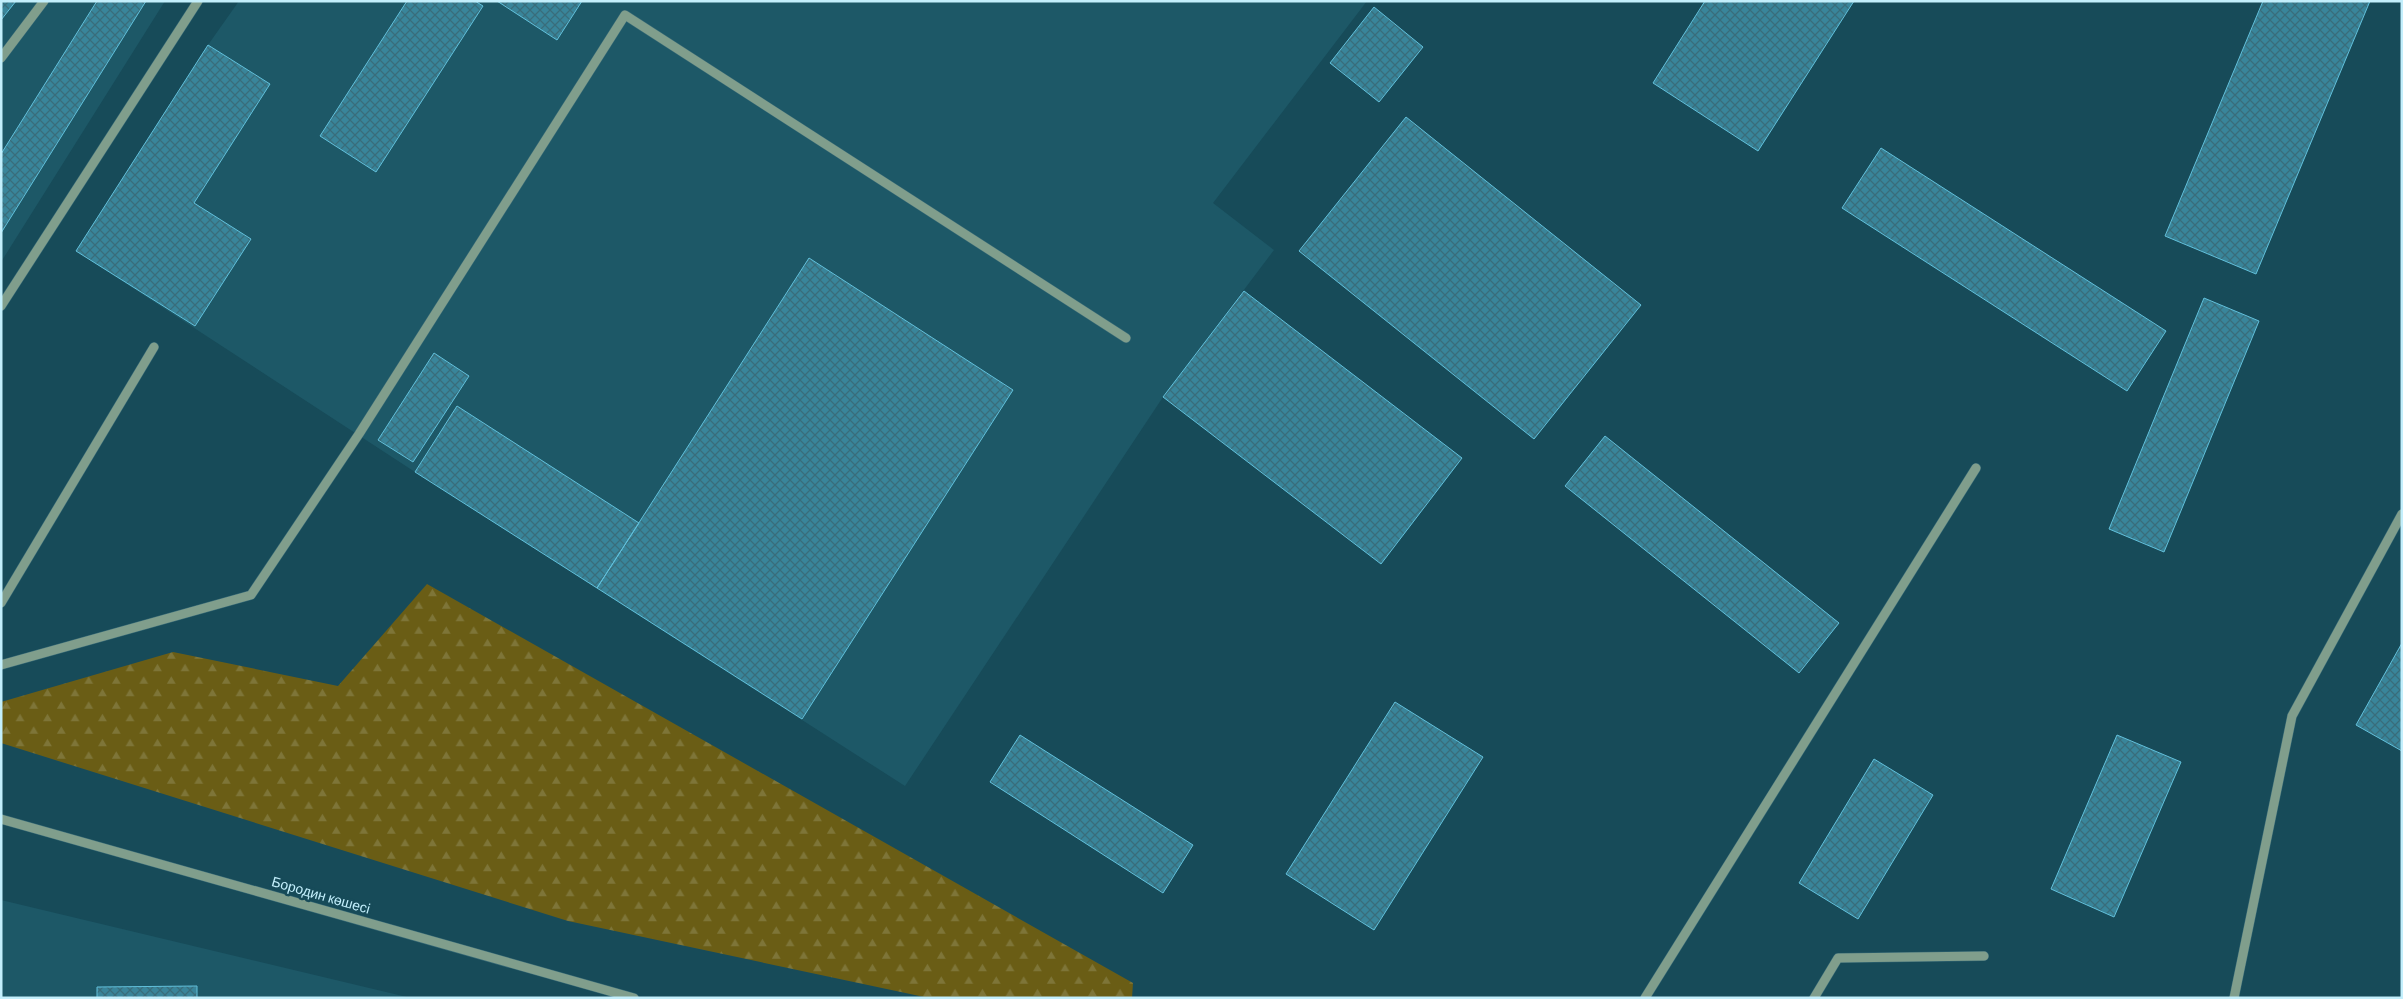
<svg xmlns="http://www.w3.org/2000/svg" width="2403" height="999" font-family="Barlow,sans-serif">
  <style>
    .built { fill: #1d5867 }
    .forest { fill: url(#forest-firs) }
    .building { fill: url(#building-cross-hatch); stroke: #62c0db }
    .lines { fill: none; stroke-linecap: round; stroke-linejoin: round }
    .minor-casing { stroke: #366976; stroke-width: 10 }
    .minor { stroke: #809e8c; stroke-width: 9 }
    .labels { text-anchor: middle; stroke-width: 5; stroke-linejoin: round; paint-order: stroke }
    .street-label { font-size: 14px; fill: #c3effc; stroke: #174b59 }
  </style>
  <defs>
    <pattern id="forest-firs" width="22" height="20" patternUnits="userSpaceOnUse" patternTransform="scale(1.25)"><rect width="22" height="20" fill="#6a5d15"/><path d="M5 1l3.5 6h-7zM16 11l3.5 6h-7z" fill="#7e7538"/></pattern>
    <pattern id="building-cross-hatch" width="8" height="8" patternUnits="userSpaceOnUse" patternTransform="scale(1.25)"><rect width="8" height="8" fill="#39859a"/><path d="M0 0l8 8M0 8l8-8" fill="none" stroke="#396d7b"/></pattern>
  </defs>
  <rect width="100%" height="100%" fill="#174b59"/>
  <path class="built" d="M1,1H165L1,262Z
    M239,1H1367L1213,203L1274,250L1163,397L905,786L415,472L76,251L208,45Z
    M1,900L411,998H1Z"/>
  <path class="forest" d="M427,584L1133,983L1132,998H929L568,921L1,743V702L173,652L338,686Z"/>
  <path class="building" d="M1,1H16L1,20Z
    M97,1H146L1,233V154Z
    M407,1H475L483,6L376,172L320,136Z
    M497,1H582L557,40Z
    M1705,1H1854L1758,151L1653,83Z
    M2263,1H2370L2256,274L2165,236Z
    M1374,7L1423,47L1379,102L1330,63Z
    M208,45L270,84L194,203L251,239L195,326L76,251Z
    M1406,117L1641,305L1534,439L1299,251Z
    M1881,148L2166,331L2127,391L1842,208Z
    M809,258L1013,390L802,719L597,588Z
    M1244,291L1462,458L1381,564L1163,397Z
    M2204,298L2259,321L2164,552L2109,529Z
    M434,353L469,376L413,462L378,440Z
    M457,406L639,523L597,588L415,472Z
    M1605,436L1839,623L1799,673L1565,486Z
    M2402,643V751L2356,725Z
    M1395,702L1483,757L1374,930L1286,874Z
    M1020,735L1193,845L1163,893L990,782Z
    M2117,735L2181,762L2114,917L2051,889Z
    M1874,759L1933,795L1858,919L1799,883Z
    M197,986V998H97V987Z"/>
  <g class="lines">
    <defs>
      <path id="minor" d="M1,58L44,1
        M1,306L198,1
        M1,603L154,347
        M1,665L251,595L359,434L625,15L1126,338
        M1,819L634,998
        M1645,998L1976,468
        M1814,998L1838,958L1984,956
        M2234,998L2292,716L2402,514"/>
    </defs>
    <use href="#minor" class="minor-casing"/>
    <use href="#minor" class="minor"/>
  </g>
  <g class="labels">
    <g class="street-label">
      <text transform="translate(321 895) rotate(16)" y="5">Бородин көшесі</text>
    </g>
  </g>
  <rect width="2403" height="999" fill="none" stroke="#c3effc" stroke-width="5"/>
</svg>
